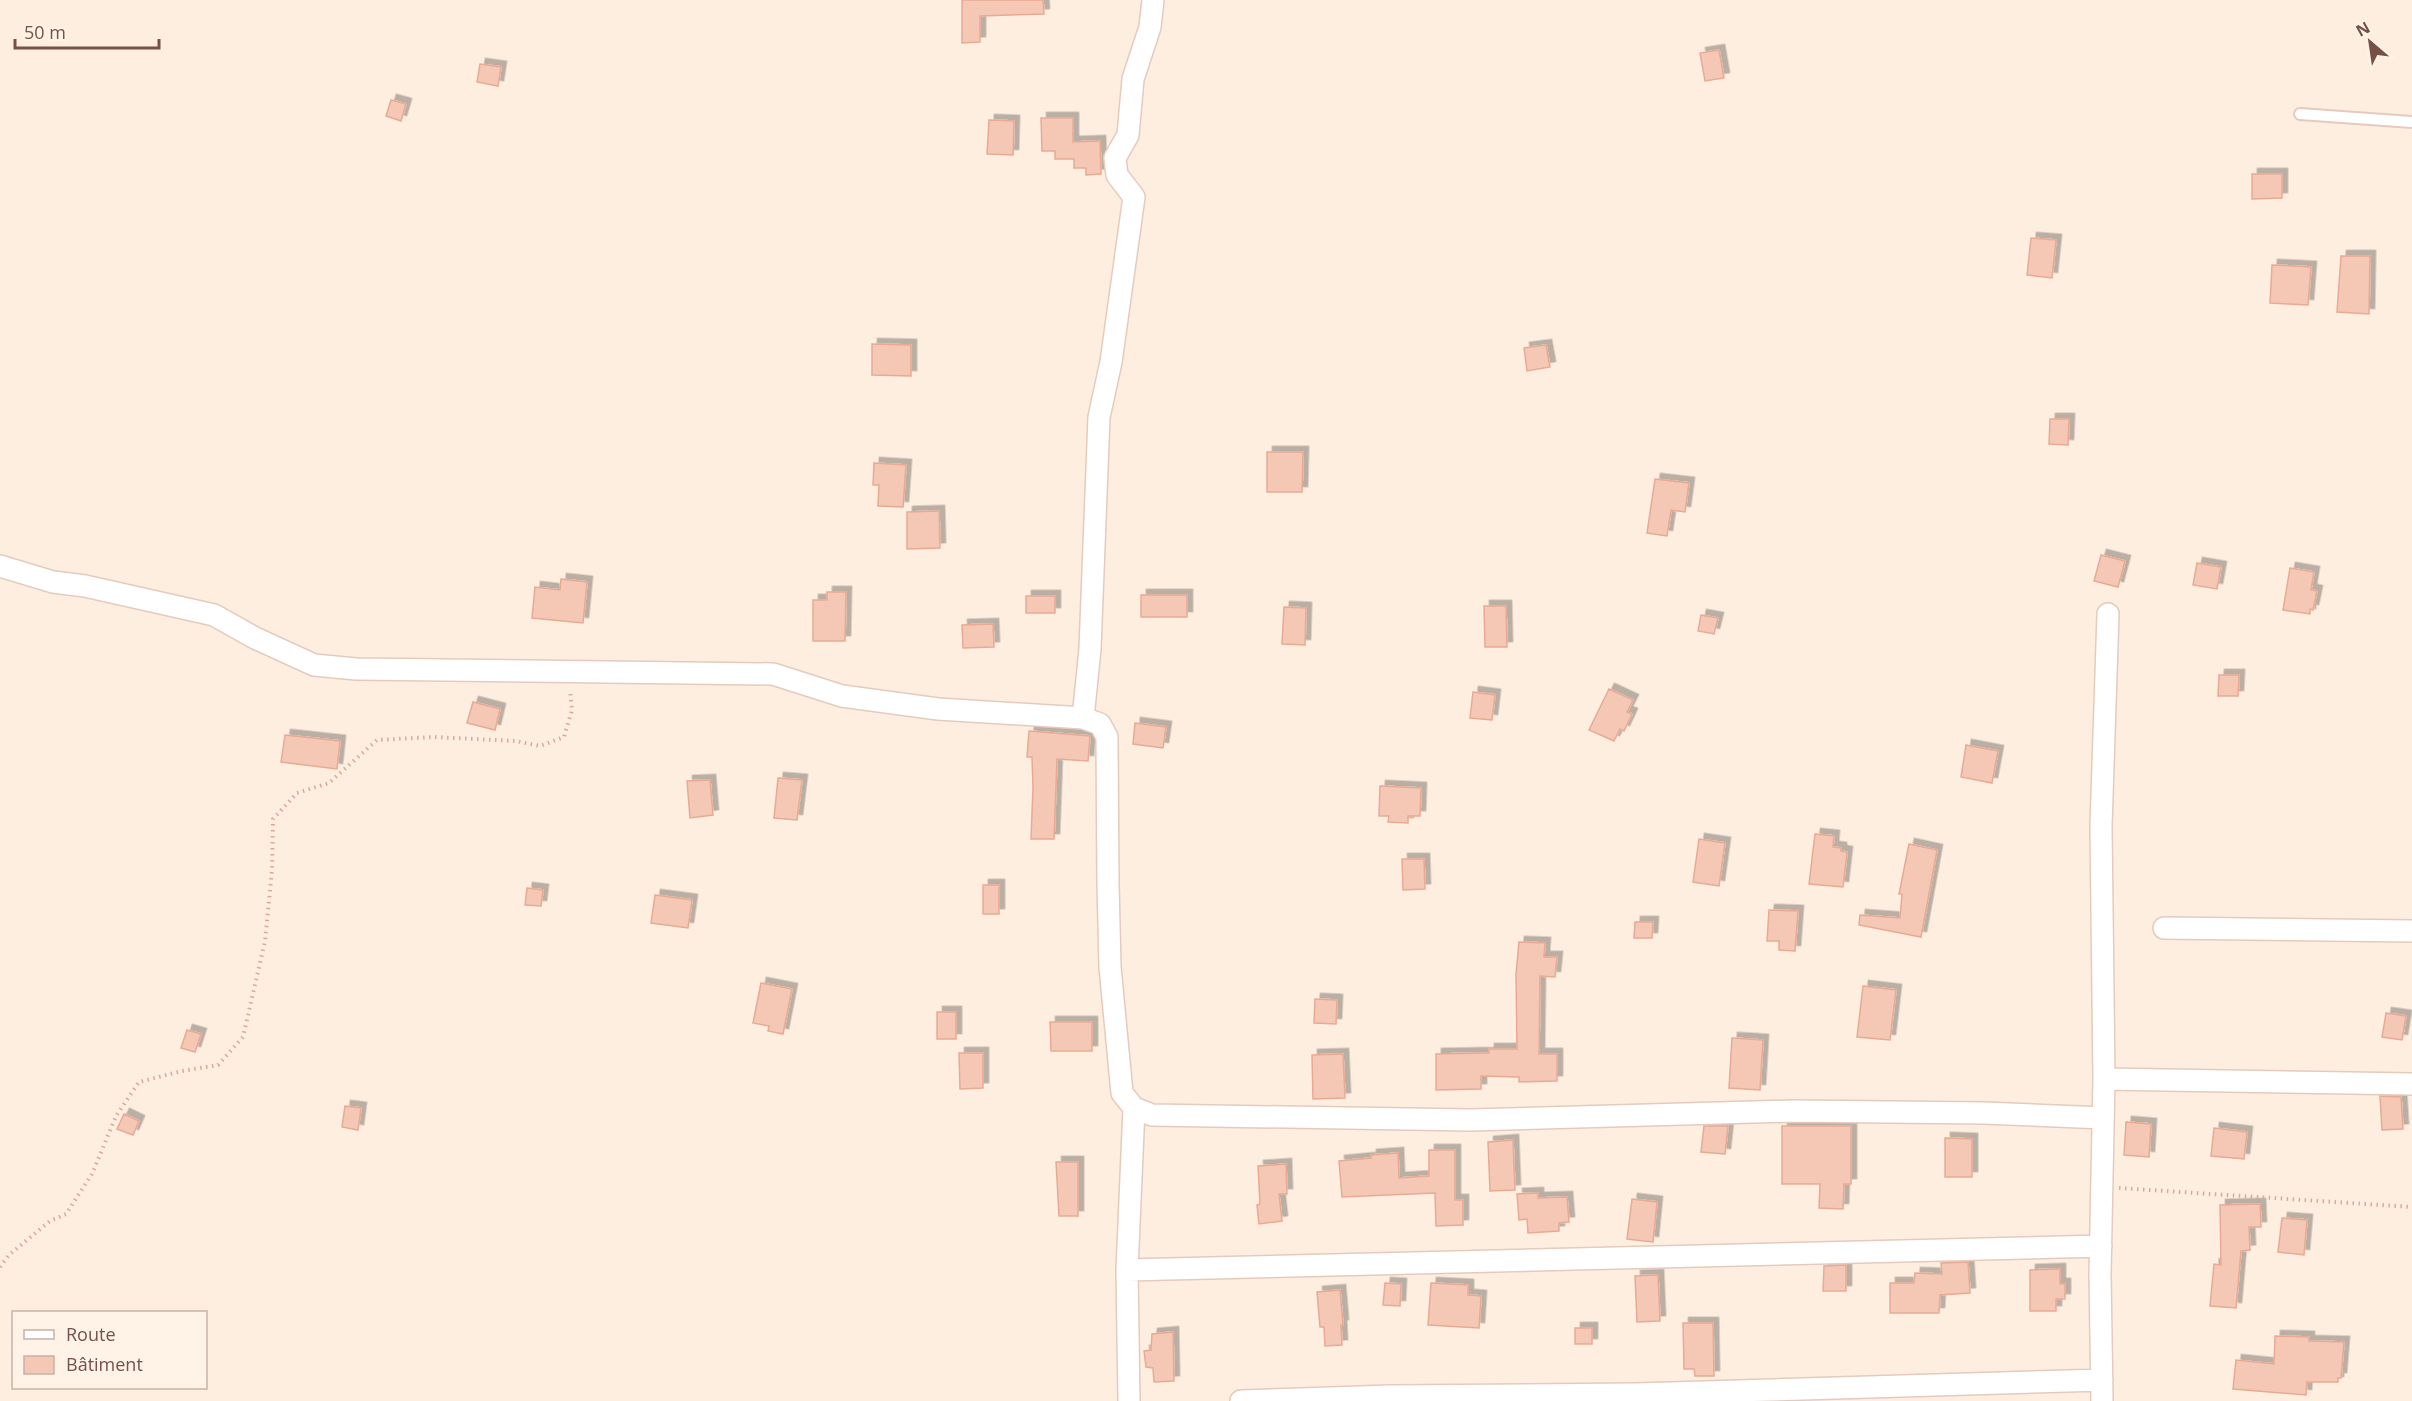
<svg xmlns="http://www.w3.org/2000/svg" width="2412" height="1401" font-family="'Open Sans',sans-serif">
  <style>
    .building { fill: #f5c7b5; stroke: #e9aa94; stroke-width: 1.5; filter: url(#shadow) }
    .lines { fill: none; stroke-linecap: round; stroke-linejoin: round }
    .lane-casing { stroke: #e4cbbe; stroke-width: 14 }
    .street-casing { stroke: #e4cbbe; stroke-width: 24 }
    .path { stroke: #daaa99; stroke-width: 4; stroke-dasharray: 1.5 4.5; stroke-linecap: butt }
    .lane { stroke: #fff; stroke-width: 10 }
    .street { stroke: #fff; stroke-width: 21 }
  </style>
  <defs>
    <filter id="shadow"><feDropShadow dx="5.5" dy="-5.5" stdDeviation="0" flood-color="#0004"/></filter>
  </defs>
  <rect width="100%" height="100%" fill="#feeee0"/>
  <path class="building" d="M962,0H1043L1044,14L980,16V42L962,43Z
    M1719,50L1724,78L1705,81L1700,53Z
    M480,64L501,67L498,86L477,82Z
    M391,100L406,104L401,121L386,116Z
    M1041,118H1073V142L1100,141L1101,174L1086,175V168H1074V159H1055V151H1042Z
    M989,120L1014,121L1013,155L987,154Z
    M2252,174H2282V198L2252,199Z
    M2031,238L2056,240L2052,278L2027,275Z
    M2341,256H2370L2369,314L2337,312Z
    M2272,265L2311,267L2308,305L2270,303Z
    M872,344L911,345V376L872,375Z
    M1546,345L1550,367L1527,371L1524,348Z
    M2050,419H2069L2068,445L2049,444Z
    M1267,452H1303L1302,492H1267Z
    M874,463L906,465L903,507L878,506L879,485H873Z
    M1655,479L1689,483L1685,512L1671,510L1667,536L1647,533Z
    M939,511L940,548L907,549V512Z
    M2101,555L2125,561L2118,587L2094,581Z
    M2197,563L2221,567L2217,589L2193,585Z
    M2290,568L2314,572L2311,590L2317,591L2313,610L2310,609V614L2283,610Z
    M561,579L587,582L583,623L532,618L535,587L560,590Z
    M827,592H846L845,641H813V600H827Z
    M1141,595H1187V617H1141Z
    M1026,596H1055V613H1026Z
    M1484,606H1506L1507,647H1485Z
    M1284,607L1306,608L1305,645L1282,644Z
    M1701,615L1718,618L1714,634L1698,631Z
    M993,624L994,647L963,648L962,625Z
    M2219,675H2239L2238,696H2218Z
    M1609,689L1633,700L1627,712L1632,714L1624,731L1620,729L1614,741L1589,730Z
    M1473,692L1495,695L1492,720L1470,718Z
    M473,702L500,709L495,730L467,723Z
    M1135,723L1166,727L1163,748L1133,744Z
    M1029,731L1090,736L1088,761L1057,759L1054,839H1031L1033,787L1032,757H1027Z
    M285,735L340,741L337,769L281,762Z
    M1966,745L1998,751L1992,783L1961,777Z
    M778,778L802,780L797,820L774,818Z
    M710,780L713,815L690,818L687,781Z
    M1380,786L1421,788L1420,816H1408V823L1388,822L1389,816H1379Z
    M1815,834L1834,836L1833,847L1841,848V851L1847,852L1843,887L1809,884Z
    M1699,839L1725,843L1719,886L1693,882Z
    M1909,844L1937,850L1921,937L1859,925L1860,915L1900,918L1902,894H1899Z
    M1402,859H1424L1425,889L1403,890Z
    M983,885H999V914H983Z
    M527,888L543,890L541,906L525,905Z
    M655,895L692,900L688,928L651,923Z
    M1769,910L1798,911L1795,951L1779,950V941H1767Z
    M1635,922H1653L1652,938H1634Z
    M1519,942L1545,943L1544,957H1557L1555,977L1540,976L1539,1054H1557V1081L1519,1082V1077L1481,1076V1089L1436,1090V1054L1489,1053V1049H1517L1516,974Z
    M761,983L792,989L783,1034L768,1031L769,1026L753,1023Z
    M1863,986L1896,990L1890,1040L1857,1037Z
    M1315,999L1337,1000L1336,1024L1314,1023Z
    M937,1012H956V1039H937Z
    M2386,1013L2406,1016L2402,1040L2382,1037Z
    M1050,1022H1092V1051H1051Z
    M187,1030L201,1034L195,1052L181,1048Z
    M1732,1038L1763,1040L1760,1090L1729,1088Z
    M959,1053H983V1088L960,1089Z
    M1343,1054L1345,1098L1313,1099L1312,1055Z
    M2380,1096L2401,1097L2403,1129L2382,1130Z
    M345,1106L361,1108L358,1130L342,1127Z
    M124,1114L139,1121L133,1135L117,1129Z
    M2126,1122L2151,1124L2149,1157L2124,1155Z
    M1704,1126H1728L1725,1154L1701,1152Z
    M1782,1126H1851V1184H1844L1843,1209L1819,1208L1820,1184H1782Z
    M2214,1128L2247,1132L2244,1159L2211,1156Z
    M1945,1138L1972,1139V1177H1945Z
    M1513,1140L1515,1190L1490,1191L1488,1142Z
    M1429,1150H1455V1200H1463V1225L1436,1226L1435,1193L1342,1197L1339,1161L1371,1158V1155L1398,1153L1399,1178L1429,1176Z
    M1056,1162H1078V1216H1059Z
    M1286,1164L1287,1194H1279L1282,1221L1259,1224L1257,1205L1260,1204L1258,1166Z
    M1538,1193V1198L1567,1197L1569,1222L1559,1223V1231L1528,1233L1527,1219L1519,1220L1517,1194Z
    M1632,1199L1657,1202L1653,1242L1627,1239Z
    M2260,1204L2261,1227H2249L2250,1250L2241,1251L2236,1308L2210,1306L2214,1264L2221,1265L2220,1205Z
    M2282,1218L2307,1220L2304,1255L2278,1252Z
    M1968,1262L1970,1293L1940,1295L1939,1313H1890V1283H1914L1915,1273L1942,1274L1941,1263Z
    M1846,1265V1291H1823L1824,1266Z
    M2060,1269V1284H2065V1299H2056V1311H2030V1270Z
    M1658,1275L1660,1321L1637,1322L1635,1276Z
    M1385,1283L1401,1284L1400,1306L1383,1305Z
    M1431,1283L1468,1285V1295L1481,1296L1479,1328L1428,1325Z
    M1340,1290L1343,1325H1341L1342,1345L1325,1346L1324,1327H1320L1317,1292Z
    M1683,1323H1713L1714,1376H1695L1694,1369H1684Z
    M1575,1328H1592V1344H1575Z
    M1173,1332L1174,1381L1154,1382L1153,1368L1146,1367L1144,1351L1151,1350L1152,1334Z
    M2275,1336L2309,1337V1341L2344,1342L2341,1378H2338V1382H2307L2306,1395L2233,1389L2236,1360L2274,1364Z"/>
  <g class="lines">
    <defs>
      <path id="lane" d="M2300,114L2412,122"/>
      <path id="street" d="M0,566L53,582L85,586L214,615L255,638L314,665L356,669L773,674L842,696L938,709L1083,718L1100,724L1107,737L1108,883L1110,967L1122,1093L1134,1108L1152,1115L1470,1120L1793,1111L1984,1113L2103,1118
        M1083,718L1090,649L1099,417L1111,362L1134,197L1117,175L1115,158L1128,135L1133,79L1150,27L1153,0
        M2164,928L2412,931
        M2104,1079L2412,1084
        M1127,1270L2101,1246
        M1129,1401L1127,1270L1134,1108
        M1241,1401L1390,1396L1636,1394L2102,1380
        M2102,1401L2100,1274L2104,1079L2101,826L2108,614"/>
    </defs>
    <use href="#lane" class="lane-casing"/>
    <use href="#street" class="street-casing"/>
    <path class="path" d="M2119,1188L2412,1207
      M0,1267L9,1255L50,1221L66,1214L92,1174L116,1116L139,1082L182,1071L218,1065L243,1037L265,941L272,870L273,819L297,793L329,783L377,740L434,737L516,741L540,746L564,737L572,710L570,690"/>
    <use href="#lane" class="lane"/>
    <use href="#street" class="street"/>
  </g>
  <rect x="12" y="1311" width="195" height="78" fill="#fff3e7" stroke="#c8b2a6" stroke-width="1.5"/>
  <rect x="24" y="1330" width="30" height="9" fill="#ffffff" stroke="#c8b2a6" stroke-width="1.5"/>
  <text x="66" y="1341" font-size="18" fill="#765145">Route</text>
  <rect x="24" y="1356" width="30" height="18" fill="#f5c7b5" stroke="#c8b2a6" stroke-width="1.5"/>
  <text x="66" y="1371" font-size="18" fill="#765145">Bâtiment</text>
  <g transform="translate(2370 42) rotate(331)" stroke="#fff3e7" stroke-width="4.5" paint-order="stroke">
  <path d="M0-4.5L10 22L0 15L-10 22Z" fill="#765145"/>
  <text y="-9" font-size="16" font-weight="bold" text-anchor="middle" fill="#765145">N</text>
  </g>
  <path d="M15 39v9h144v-9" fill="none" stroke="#765145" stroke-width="3"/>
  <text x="24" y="39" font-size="18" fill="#765145" stroke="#fff3e7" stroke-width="4.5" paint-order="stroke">50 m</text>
</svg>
